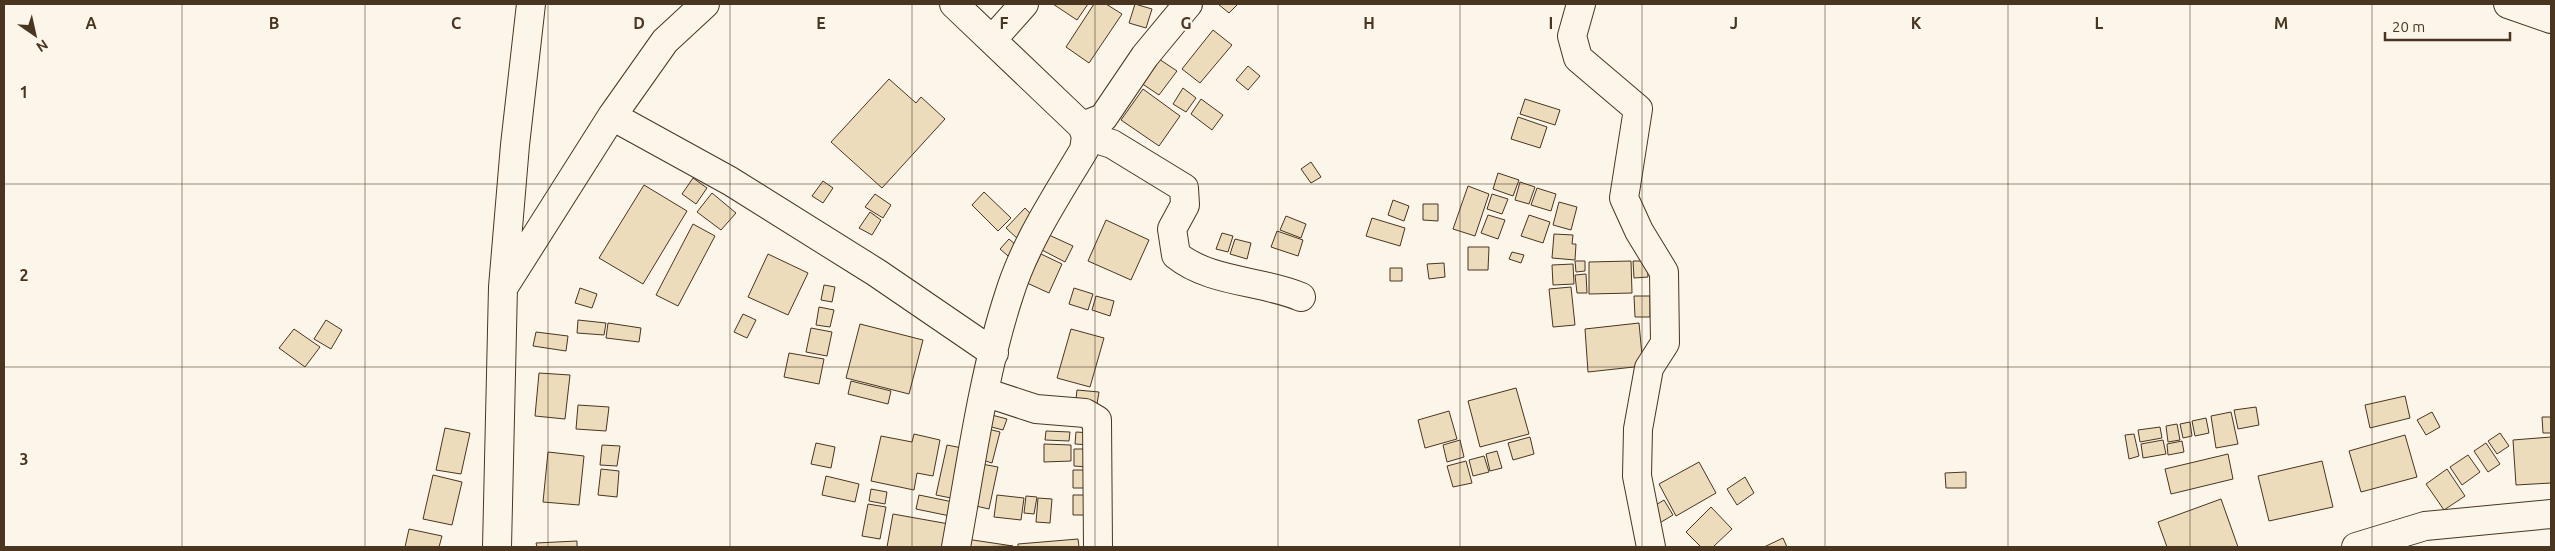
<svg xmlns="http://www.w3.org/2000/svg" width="2555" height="551" font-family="Ubuntu,sans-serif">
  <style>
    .building { fill: #ecdcbc; stroke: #4a3520 }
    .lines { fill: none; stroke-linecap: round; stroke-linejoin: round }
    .minor-casing { stroke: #4a3520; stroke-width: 30 }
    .minor { stroke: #fbf6e9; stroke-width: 28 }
    .grid { fill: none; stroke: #4a3520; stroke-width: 1; stroke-opacity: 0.55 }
    .grid-label { font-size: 16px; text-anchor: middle; font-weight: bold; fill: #4a3520; stroke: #fbf6e9; stroke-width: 4; stroke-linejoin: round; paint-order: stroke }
  </style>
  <rect width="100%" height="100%" fill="#fbf6e9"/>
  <path class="building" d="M1053,4H1088L1077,20Z
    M1094,4H1106L1122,14L1089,63L1066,47Z
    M1135,4L1152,9L1146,28L1129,23Z
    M1218,4H1238L1229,13Z
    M1213,30L1232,45L1200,83L1182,69Z
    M1159,59L1177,71L1159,95L1141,83Z
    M1248,66L1260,76L1248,90L1236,80Z
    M889,79L916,103L921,97L945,119L882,188L831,142Z
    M1183,88L1196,98L1186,112L1173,104Z
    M1143,89L1180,116L1159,146L1121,120Z
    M1201,99L1223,115L1212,130L1191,114Z
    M1525,99L1560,110L1555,125L1520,114Z
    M1518,117L1547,127L1540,148L1511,139Z
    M1311,162L1321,177L1311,183L1301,169Z
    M1498,173L1519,180L1513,196L1493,189Z
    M693,178L707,188L696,204L682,194Z
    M823,181L833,188L823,203L812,196Z
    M1520,182L1535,187L1529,204L1515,200Z
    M644,185L687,211L643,284L599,258Z
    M1468,186L1489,194L1475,236L1453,229Z
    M1537,188L1556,194L1551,211L1531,205Z
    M984,192L1011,218L998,231L972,205Z
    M712,193L736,213L721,230L697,212Z
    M875,194L891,205L883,218L865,207Z
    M1492,194L1508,199L1502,214L1487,209Z
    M1393,200L1409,206L1404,221L1388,215Z
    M1559,202L1577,207L1571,230L1553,225Z
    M1423,204H1438V221L1423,220Z
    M1025,208L1037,221L1019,240L1006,228Z
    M870,212L881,220L872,235L859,228Z
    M1488,215L1505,220L1498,239L1481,233Z
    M1529,215L1550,222L1543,243L1521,236Z
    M1286,216L1306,224L1301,238L1280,230Z
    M1372,218L1405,228L1400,246L1366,236Z
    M1106,220L1149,240L1131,280L1088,261Z
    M693,224L715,236L678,306L656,295Z
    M1277,231L1303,240L1298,256L1271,247Z
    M1222,233L1233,236L1228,252L1216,249Z
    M1554,234L1573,235L1572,244H1576L1575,260L1552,258Z
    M1049,235L1073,246L1065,262L1042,250Z
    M1009,239L1024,252L1015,262L1000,249Z
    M1235,239L1251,243L1247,259L1230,254Z
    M1468,247H1489L1488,270H1468Z
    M1512,252L1524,255L1521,263L1509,259Z
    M768,254L808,273L788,315L748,297Z
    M1041,254L1062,264L1049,293L1027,283Z
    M1575,261H1585V271L1576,272Z
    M1631,261L1632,293L1589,294V262Z
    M1633,261H1647L1648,277L1634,278Z
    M1444,263L1445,277L1429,279L1427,264Z
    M1573,264L1574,284L1553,285L1552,265Z
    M1390,268H1402V281H1390Z
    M1586,274L1587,293H1577L1575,275Z
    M824,285L835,287L832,302L821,300Z
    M1571,287L1575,325L1553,327L1549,289Z
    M580,288L597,294L592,308L575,303Z
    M1074,288L1093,294L1088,310L1069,304Z
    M1096,296L1114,301L1110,316L1092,310Z
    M1634,296H1650V317H1635Z
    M819,307L834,310L830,327L816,325Z
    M743,314L756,320L747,338L734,332Z
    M326,320L342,330L331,349L314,339Z
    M578,320L606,323L604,335L577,333Z
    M608,323L641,328L639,342L606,338Z
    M1639,323L1643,366L1588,372L1585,329Z
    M860,324L923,340L909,394L846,378Z
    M811,328L832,332L827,356L806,352Z
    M294,329L320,347L305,367L279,348Z
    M1071,329L1104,338L1090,387L1057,378Z
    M536,332L568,336L566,351L533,346Z
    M789,353L824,359L819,384L784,377Z
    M539,373L570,375L565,419L535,416Z
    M851,381L891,391L888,404L848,394Z
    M1516,388L1529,434L1480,447L1468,401Z
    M1077,390L1099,392L1096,410L1075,408Z
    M2405,396L2410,418L2370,428L2365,405Z
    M578,405L609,407L606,431L576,429Z
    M2256,407L2259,425L2238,429L2234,410Z
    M1449,411L1457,439L1425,448L1418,420Z
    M2231,412L2238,444L2216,448L2211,416Z
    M2432,412L2440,427L2426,435L2417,420Z
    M988,414L1007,419L1003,430L984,425Z
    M2542,417H2551V433H2543Z
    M2206,418L2209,433L2195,436L2192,421Z
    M2190,422L2192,436L2183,438L2180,424Z
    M2177,424L2180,440L2168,442L2166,426Z
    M2160,427L2162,438L2140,442L2138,430Z
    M445,428L470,433L461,474L436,470Z
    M984,428L1000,432L992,463L976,458Z
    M1046,431L1070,432L1069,441L1045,440Z
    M1076,432L1091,433L1090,445L1075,444Z
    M2500,433L2509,446L2497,454L2488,441Z
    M914,434L940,440L933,476L917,473L914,490L871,481L881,436L912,442Z
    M2134,434L2139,456L2129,459L2125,435Z
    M2405,435L2417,477L2361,492L2349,451Z
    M1530,437L1534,454L1513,460L1508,443Z
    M2551,437V483L2516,485L2513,440Z
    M1460,440L1464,457L1447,462L1443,445Z
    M2163,440L2166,454L2143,458L2141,444Z
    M2182,441L2184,452L2168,455L2167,444Z
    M816,443L835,447L831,468L811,464Z
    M2486,443L2500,464L2488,472L2474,451Z
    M1044,444L1071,445V461L1044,462Z
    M602,445L620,446L617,466L600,465Z
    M947,445L967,449L956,499L936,495Z
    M1074,449H1087V467L1074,466Z
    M1497,451L1502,468L1490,471L1486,454Z
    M548,452L584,456L579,505L543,502Z
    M2228,454L2233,479L2171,494L2165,469Z
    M2468,455L2480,472L2462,485L2450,467Z
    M1484,456L1489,472L1473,476L1469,460Z
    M1466,461L1472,483L1453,487L1447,466Z
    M2322,461L2333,507L2269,521L2258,476Z
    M1699,462L1716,493L1676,516L1659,484Z
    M976,463L998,467L989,509L967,504Z
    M601,469L619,471L617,497L598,495Z
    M2447,469L2465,496L2444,510L2426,484Z
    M1073,470H1087V488H1073Z
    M1966,472V488H1946L1945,473Z
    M433,475L462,482L452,525L423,519Z
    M826,476L859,484L855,502L822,495Z
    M1745,477L1754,493L1737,505L1727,489Z
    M871,489L887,492L885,504L869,501Z
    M919,495L953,502L950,516L916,509Z
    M997,495L1024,498L1021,520L994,517Z
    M1073,495H1094V515H1073Z
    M1026,496L1037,497L1034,514L1024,513Z
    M1038,498L1052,499L1050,523L1036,522Z
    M2221,499L2238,547H2167L2158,522Z
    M1664,500L1673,515L1658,524L1649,509Z
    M868,504L886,507L880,539L862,536Z
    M1711,507L1732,529L1713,547H1701L1686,532Z
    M893,514L949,524L945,547H887Z
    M409,529L442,536L439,547H405Z
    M1783,538L1787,547H1764Z
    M966,539L1013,546L965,547Z
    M1078,539L1079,547H1018V544Z
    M577,541V547H537L536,543Z"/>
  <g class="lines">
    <defs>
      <path id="minor" d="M954,4L1082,126L1086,136L1084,150C1056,197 1025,243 1009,295C983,374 971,465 956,547
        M1581,4L1572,36L1578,58L1638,109L1624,198L1639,231L1664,272L1665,343L1649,368L1638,429L1637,476L1651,547
        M2508,4L2551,19
        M992,40L1024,4
        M612,116L730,181L877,273L994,353
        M1082,126L1103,118L1145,56L1188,4
        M1086,136L1112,144L1184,188L1185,205L1172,229L1176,255C1211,283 1261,280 1301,297
        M505,285L612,116L665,41L705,4
        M984,392L1036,409L1085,413L1097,420L1098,547
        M497,547L503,287L515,145L531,4
        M2356,547L2425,526L2551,514"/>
    </defs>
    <use href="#minor" class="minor-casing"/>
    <use href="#minor" class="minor"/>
  </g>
  <path class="grid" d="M182,4V547M365,4V547M548,4V547M730,4V547M912,4V547M1095,4V547M1278,4V547M1460,4V547M1642,4V547M1825,4V547M2008,4V547M2190,4V547M2372,4V547M4,184H2551M4,367H2551"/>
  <g class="grid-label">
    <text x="91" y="29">A</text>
    <text x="274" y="29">B</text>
    <text x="456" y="29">C</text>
    <text x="639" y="29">D</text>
    <text x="821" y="29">E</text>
    <text x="1004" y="29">F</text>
    <text x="1186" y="29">G</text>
    <text x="1369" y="29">H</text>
    <text x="1551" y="29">I</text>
    <text x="1734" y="29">J</text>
    <text x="1916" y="29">K</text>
    <text x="2099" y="29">L</text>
    <text x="2281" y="29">M</text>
    <text x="24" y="98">1</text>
    <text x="24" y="281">2</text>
    <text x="24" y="465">3</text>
  </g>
  <rect width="2555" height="551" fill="none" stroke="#4a3520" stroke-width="10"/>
  <g transform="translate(35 35) rotate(146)" stroke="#fbf6e9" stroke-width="4" paint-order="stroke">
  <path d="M0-4L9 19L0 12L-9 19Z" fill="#4a3520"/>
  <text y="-8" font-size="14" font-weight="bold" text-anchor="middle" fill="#4a3520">N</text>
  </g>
  <path d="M2385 32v8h125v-8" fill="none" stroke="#4a3520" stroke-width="2.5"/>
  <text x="2392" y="32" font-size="15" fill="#4a3520" stroke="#fbf6e9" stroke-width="4" paint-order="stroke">20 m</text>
</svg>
